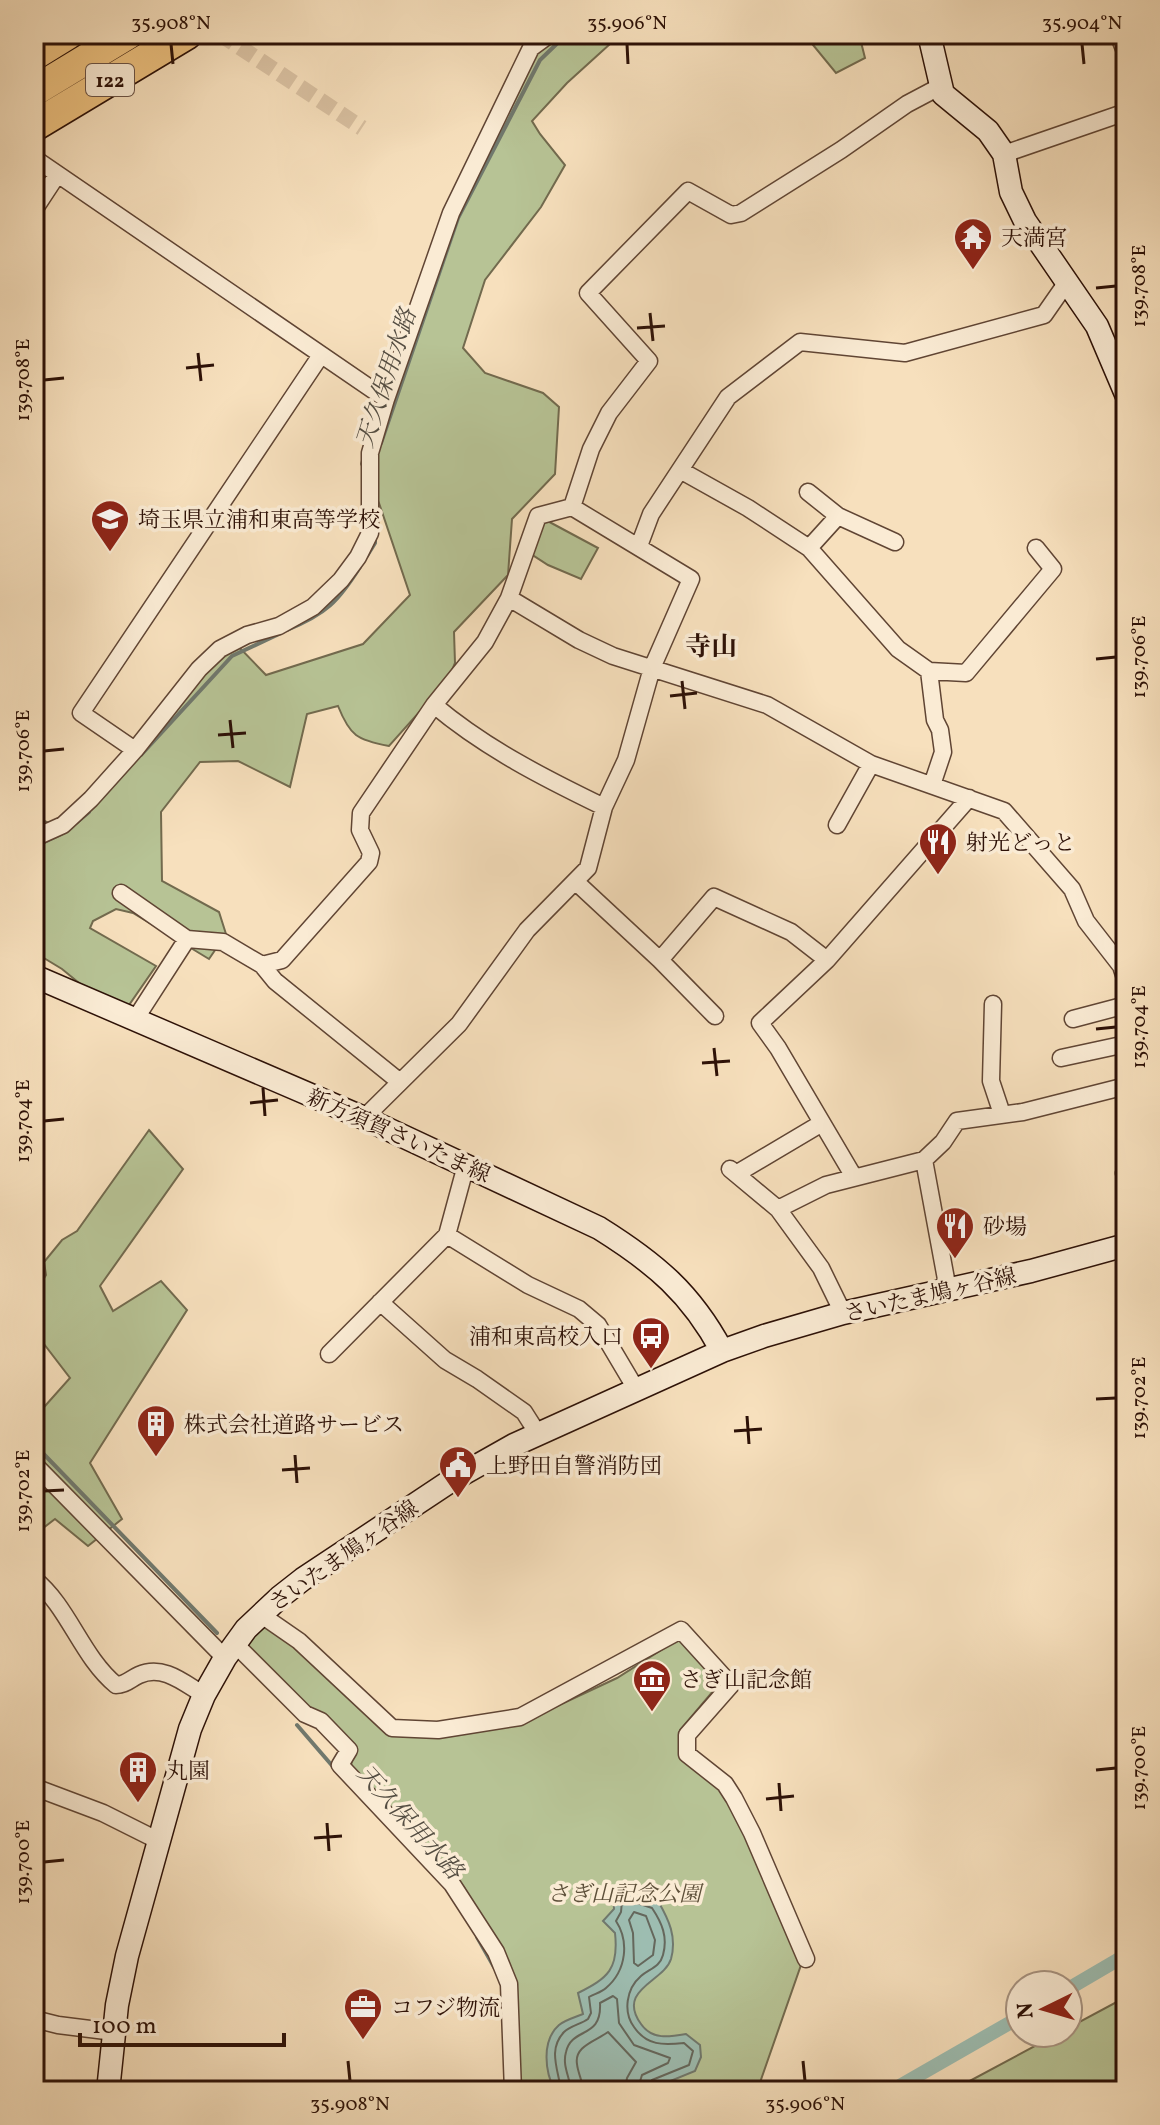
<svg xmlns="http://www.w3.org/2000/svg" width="1160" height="2125" font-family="Vollkorn,'Noto Serif JP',serif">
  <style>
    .green { fill: #b7c395; stroke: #726a4e; stroke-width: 2 }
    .water { fill: #9dbdb1; stroke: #70786d; stroke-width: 2 }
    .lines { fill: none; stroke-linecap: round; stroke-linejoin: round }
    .shore { stroke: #65675c; stroke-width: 2 }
    .stream { stroke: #70786d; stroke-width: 4 }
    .canal { stroke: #9dbdb1; stroke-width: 14 }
    .street-tunnel { stroke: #d9c1a2; stroke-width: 16; stroke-dasharray: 16 8; stroke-linecap: butt }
    .street-casing { stroke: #604534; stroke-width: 19 }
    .secondary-casing { stroke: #2d1107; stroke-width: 25 }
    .highway-casing { stroke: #2d1107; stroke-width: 33 }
    .street { stroke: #faebd4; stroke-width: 16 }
    .secondary { stroke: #faebd4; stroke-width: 22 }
    .highway { stroke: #ecc07e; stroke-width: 30 }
    .ticks { fill: none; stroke: #2d1107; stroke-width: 3 }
    .labels { text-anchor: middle; stroke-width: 7; stroke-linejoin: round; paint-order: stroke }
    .shield { fill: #faebd4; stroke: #6a5244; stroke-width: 2 }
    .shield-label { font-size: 20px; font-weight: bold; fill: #2d1107 }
    .poi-label { font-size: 22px; fill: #2d1107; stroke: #faebd4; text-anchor: start }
    .street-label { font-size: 22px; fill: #2d1107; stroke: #faebd4 }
    .park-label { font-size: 22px; font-style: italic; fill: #5d4f39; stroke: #faebd4 }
    .water-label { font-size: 24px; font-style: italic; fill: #544d42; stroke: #faebd4 }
    .quarter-label { font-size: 26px; font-weight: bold; fill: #2d1107; stroke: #faebd4 }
    .neatline { fill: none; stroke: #2d1107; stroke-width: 3 }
    .ticks-label { font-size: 20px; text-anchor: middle; fill: #2d1107 }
  </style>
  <rect width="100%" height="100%" fill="#f7e0bd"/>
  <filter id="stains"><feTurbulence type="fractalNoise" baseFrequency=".0025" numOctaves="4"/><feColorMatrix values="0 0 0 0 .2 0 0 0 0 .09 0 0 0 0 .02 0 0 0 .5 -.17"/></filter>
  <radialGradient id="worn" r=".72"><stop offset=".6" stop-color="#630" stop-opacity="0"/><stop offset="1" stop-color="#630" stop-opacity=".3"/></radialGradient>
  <path class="green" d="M555,34H621L567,83L532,121L540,134L565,165L541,207L485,280L463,348L485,373L543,393L559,407L555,474L512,519L508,575L454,632L455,663L448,680L389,746C357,740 350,736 338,706L307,714L290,787L238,761L200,762L161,812L162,881L219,912L226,934L209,959L133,913L116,909L93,921L90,928L156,966L129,1005L95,996L62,969L34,952V816L53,825L66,827L214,645H237L266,675L363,644L410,595L379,503L361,464L378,404L510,76Z
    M804,34H859L865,58L836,73Z
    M542,518L598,548L581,579L548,565L528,552Z
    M149,1130L183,1169L100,1286L113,1311L161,1281L187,1310L90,1463L122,1519L88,1546L55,1519L34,1535V1389L45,1406L70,1378L34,1331V1294L46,1275L44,1262L62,1240L77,1231Z
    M260,1623L296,1647L386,1732L521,1723L617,1678L680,1638L720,1683L680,1730L681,1753L722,1791L745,1824L801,1965L757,2091H519L512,1978L464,1887L351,1771L352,1748L245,1649Z
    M1126,1997V2091H951L1059,2033H1068V2028Z"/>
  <path class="water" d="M613,1890L632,1891L658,1901C669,1920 677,1937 671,1959C664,1982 616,1989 641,2024C652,2040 669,2037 686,2034L700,2045L701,2057L695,2071L646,2091H555C545,2072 541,2041 559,2025C565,2020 576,2017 583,2014L578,1993C608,1978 619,1969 615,1933L603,1921L614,1909Z"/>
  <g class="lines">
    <path class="shore" d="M634,1912L646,1916L655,1940L653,1955L638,1966L634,1963L633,1933L629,1920Z
      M561,2091C559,2071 547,2050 564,2032C570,2026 581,2024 588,2019L591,2013L589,1997C594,1994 602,1992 606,1988C627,1970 629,1941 616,1921L621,1912L622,1901L625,1899L652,1908C662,1923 668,1937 663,1955C660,1967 649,1969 641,1976C626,1989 623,2012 634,2027C647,2046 663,2045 684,2043L693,2051L689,2065L652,2080L647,2091
      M571,2091C570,2077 562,2066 566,2052C572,2026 602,2040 600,2003L613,1996L617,1999L619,2023L634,2045L670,2058L668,2063L642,2075L637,2091
      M583,2091C583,2081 578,2074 577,2064C574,2046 596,2041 608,2032L636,2062L627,2078L625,2091"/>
    <path class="stream" d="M381,443L458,218L540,60L567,34
      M367,556L375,543V536
      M287,630C326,614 338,602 360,567
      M141,755L232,656L279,634
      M71,827L89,812
      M34,847L61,834
      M34,1444L217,1633
      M297,1725L335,1769
      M477,1937L494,1967"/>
    <path class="canal" d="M1068,1989L1126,1955
      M891,2091L1020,2017"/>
    <path class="street-tunnel" d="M220,34L362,128"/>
    <defs>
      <path id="street" d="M1118,34L1126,54
        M1004,154L1126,112
        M34,158L386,399
        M34,210L57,175
        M680,470L748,508L809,548L898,649L929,671L935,720L940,730L943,752L932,785
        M808,492L838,516L895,542
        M572,507L591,449L609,413L649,361L588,293L688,191L731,215L741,213L841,150L907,104L941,86
        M639,546L651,514L728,397L800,342L905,353L1044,315L1067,282
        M809,548L838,516
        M509,598L579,640L613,656L767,705L871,764L1004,811L1072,889L1086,921L1121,966L1126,981
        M929,671L966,673L1053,569L1036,548
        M434,705C485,748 544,778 604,807
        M135,750L81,713L321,355
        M837,825L871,764
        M34,838L63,825L91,799L135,750L199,669L220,649L247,635L279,626L313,607L341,580L358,557L370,533V453L386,399L451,213L531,48L550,34
        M576,882L660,960L715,1016
        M121,893L187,939L223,942L262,965L275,981L400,1082
        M660,960L714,897L791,932L827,960
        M262,965L282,960L369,862L371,853L360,830L361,813L434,705L485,642L509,598L538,516L572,507L691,579L652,668L626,760L604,807L588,868L527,930L459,1024L364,1118
        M993,1004L991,1081L1002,1114
        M136,1018L187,939
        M1073,1019L1126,1005
        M1061,1058L1126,1044
        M924,1160L948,1290
        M730,1169L778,1209L821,1268L843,1313
        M1126,1172L1124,1173L1126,1180
        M736,1174L822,1123
        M854,1177L778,1048L760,1023L827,960L969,798
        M778,1209L826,1185L924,1160L943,1142L957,1121L1023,1112L1126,1086
        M447,1235L528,1285L579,1309L598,1325L636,1389
        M380,1302L445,1360L477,1379L524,1412L538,1434
        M329,1354L447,1235L466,1165
        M34,1464L225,1658
        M34,1579C69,1607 81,1656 116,1685C126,1685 130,1679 139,1675C163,1664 184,1683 204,1695
        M260,1614L299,1641L392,1728L438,1730L520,1717L681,1630L731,1685L687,1735V1754L725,1784L734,1798L752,1833L806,1959
        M235,1644L305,1714L321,1721L349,1750L340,1765L452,1884L496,1952L509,1984L513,2091
        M34,1787L103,1813L159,1841
        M34,2019L58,2025L114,2032"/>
      <path id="secondary" d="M929,34L943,94L988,131L1004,154L1011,192L1025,221L1097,326L1126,394
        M34,976L364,1118L599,1228C655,1263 691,1293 722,1351
        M108,2091L117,2005L127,1956L190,1729L204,1695L225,1658L246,1629L280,1597L303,1579L452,1480L514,1445L722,1351L764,1336L843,1313L1031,1271L1126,1245"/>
      <path id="highway" d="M34,55L68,34
        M34,91L128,34
        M34,126L187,34"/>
    </defs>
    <use href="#street" class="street-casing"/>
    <use href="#secondary" class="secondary-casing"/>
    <use href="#highway" class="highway-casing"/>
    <use href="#street" class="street"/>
    <use href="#secondary" class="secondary"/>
    <use href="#highway" class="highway"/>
  </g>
  <path class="ticks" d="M171,44L173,64M627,44L628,64M1082,44L1084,64M1096,288L1116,286M650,313L653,341M637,328L665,326M198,353L201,381M186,368L214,365M44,380L64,378M1096,659L1116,657M682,681L685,709M670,696L697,693M230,720L233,748M218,735L246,733M44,751L64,749M1096,1029L1116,1027M714,1048L717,1076M702,1063L730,1061M263,1088L265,1116M250,1103L278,1100M44,1121L64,1119M1096,1399L1116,1398M747,1416L749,1444M734,1431L762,1429M295,1455L297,1483M282,1470L310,1468M44,1491L64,1490M1096,1770L1116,1768M779,1783L781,1811M766,1799L794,1796M327,1823L329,1851M314,1838L342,1836M44,1862L64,1860M348,2061L350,2081M803,2061L805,2081"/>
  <defs>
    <symbol id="temple-pin" viewBox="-11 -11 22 30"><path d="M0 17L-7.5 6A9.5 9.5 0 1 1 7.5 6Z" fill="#8f2418" stroke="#faebd4"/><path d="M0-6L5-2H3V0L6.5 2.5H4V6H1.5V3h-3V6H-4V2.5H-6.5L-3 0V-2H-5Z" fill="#fff"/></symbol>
    <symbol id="school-pin" viewBox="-11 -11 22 30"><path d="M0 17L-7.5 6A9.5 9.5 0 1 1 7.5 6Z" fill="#8f2418" stroke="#faebd4"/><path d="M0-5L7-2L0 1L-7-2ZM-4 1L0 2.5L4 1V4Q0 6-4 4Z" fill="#fff"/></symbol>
    <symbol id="restaurant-pin" viewBox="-11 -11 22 30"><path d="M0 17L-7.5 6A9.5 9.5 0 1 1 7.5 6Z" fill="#8f2418" stroke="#faebd4"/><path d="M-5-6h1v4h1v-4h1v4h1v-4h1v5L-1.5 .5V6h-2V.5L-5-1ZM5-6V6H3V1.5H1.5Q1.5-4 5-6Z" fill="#fff"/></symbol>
    <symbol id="bus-pin" viewBox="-11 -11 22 30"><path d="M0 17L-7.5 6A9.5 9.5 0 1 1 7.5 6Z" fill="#8f2418" stroke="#faebd4"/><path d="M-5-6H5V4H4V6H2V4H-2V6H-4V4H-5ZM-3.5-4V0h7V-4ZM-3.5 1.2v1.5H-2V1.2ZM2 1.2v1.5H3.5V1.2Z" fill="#fff"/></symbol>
    <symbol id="building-pin" viewBox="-11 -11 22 30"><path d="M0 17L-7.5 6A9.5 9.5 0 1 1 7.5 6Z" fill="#8f2418" stroke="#faebd4"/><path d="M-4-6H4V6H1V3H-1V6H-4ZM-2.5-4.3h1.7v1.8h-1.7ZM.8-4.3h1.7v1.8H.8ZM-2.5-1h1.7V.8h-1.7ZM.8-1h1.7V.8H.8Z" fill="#fff"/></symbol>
    <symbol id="civic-pin" viewBox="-11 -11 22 30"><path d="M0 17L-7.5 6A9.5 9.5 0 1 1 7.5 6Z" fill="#8f2418" stroke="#faebd4"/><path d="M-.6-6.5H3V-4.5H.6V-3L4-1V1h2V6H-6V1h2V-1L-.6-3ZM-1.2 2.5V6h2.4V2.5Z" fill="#fff"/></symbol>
    <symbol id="museum-pin" viewBox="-11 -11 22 30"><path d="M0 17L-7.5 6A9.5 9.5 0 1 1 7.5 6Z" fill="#8f2418" stroke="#faebd4"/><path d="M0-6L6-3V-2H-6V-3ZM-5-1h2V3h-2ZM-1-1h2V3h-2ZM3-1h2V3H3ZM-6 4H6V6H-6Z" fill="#fff"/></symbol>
    <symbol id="office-pin" viewBox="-11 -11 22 30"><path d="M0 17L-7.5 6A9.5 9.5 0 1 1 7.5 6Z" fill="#8f2418" stroke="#faebd4"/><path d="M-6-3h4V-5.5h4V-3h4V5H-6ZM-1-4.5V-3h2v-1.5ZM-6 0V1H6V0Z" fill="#fff"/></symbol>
  </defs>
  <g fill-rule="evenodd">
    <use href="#temple-pin" x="951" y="215" width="44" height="60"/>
    <use href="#school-pin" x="88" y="497" width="44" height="60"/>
    <use href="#restaurant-pin" x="916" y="820" width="44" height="60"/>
    <use href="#restaurant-pin" x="933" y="1204" width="44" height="60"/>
    <use href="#bus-pin" x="629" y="1314" width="44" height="60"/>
    <use href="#building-pin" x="134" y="1402" width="44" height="60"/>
    <use href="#civic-pin" x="436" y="1443" width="44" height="60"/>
    <use href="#museum-pin" x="630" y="1657" width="44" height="60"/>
    <use href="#building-pin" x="116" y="1748" width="44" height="60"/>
    <use href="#office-pin" x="341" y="1985" width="44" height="60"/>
  </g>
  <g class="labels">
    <rect class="shield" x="86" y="64" width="48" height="32" rx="6"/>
    <g class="shield-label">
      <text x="110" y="87">122</text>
    </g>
    <g class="poi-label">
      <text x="1001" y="245">天満宮</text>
      <text x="138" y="527">埼玉県立浦和東高等学校</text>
      <text x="966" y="850">射光どっと</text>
      <text x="983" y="1234">砂場</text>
      <text x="623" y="1344" text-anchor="end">浦和東高校入口</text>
      <text x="184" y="1432">株式会社道路サービス</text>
      <text x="486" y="1473">上野田自警消防団</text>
      <text x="680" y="1687">さぎ山記念館</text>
      <text x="166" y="1778">丸園</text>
      <text x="391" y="2015">コフジ物流</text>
    </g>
    <g class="street-label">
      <text transform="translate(399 1135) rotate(24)" y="8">新方須賀さいたま線</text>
      <text transform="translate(930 1294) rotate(-13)" y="8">さいたま鳩ヶ谷線</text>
      <text transform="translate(343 1555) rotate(-35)" y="8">さいたま鳩ヶ谷線</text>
    </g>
    <g class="park-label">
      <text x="624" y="1901">さぎ山記念公園</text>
    </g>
    <g class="water-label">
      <text transform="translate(386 378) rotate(-72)" y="8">天久保用水路</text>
      <text transform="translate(410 1822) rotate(48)" y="8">天久保用水路</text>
    </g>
    <g class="quarter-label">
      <text x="711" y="655">寺山</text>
    </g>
  </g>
  <rect width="1160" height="2125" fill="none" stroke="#f7e0bd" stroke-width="88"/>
  <g transform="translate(1044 2009) rotate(265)"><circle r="38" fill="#faebd4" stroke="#a89482" stroke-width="2"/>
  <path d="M0-6L14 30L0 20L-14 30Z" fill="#8f2418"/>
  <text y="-12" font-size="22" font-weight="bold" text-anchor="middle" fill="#2d1107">N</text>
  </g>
  <path d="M80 2033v12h204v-12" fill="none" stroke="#2d1107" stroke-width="4"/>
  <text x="92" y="2033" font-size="24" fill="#2d1107" stroke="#faebd4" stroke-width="6" paint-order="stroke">100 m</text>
  <rect x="44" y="44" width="1072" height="2037" class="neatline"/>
  <g class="ticks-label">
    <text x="171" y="29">35.908°N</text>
    <text x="627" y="29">35.906°N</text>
    <text x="1082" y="29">35.904°N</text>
    <text transform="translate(1138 286) rotate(-90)" y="7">139.708°E</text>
    <text transform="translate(22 380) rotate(-90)" y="7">139.708°E</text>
    <text transform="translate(1138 657) rotate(-90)" y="7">139.706°E</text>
    <text transform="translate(22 751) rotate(-90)" y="7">139.706°E</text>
    <text transform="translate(1138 1027) rotate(-90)" y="7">139.704°E</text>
    <text transform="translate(22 1121) rotate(-90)" y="7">139.704°E</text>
    <text transform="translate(1138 1398) rotate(-90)" y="7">139.702°E</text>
    <text transform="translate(22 1491) rotate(-90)" y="7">139.702°E</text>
    <text transform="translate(1138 1768) rotate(-90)" y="7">139.700°E</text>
    <text transform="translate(22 1862) rotate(-90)" y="7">139.700°E</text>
    <text x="350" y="2110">35.908°N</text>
    <text x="805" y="2110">35.906°N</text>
  </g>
  <rect width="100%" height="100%" filter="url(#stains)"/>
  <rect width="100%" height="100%" fill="url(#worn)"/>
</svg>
